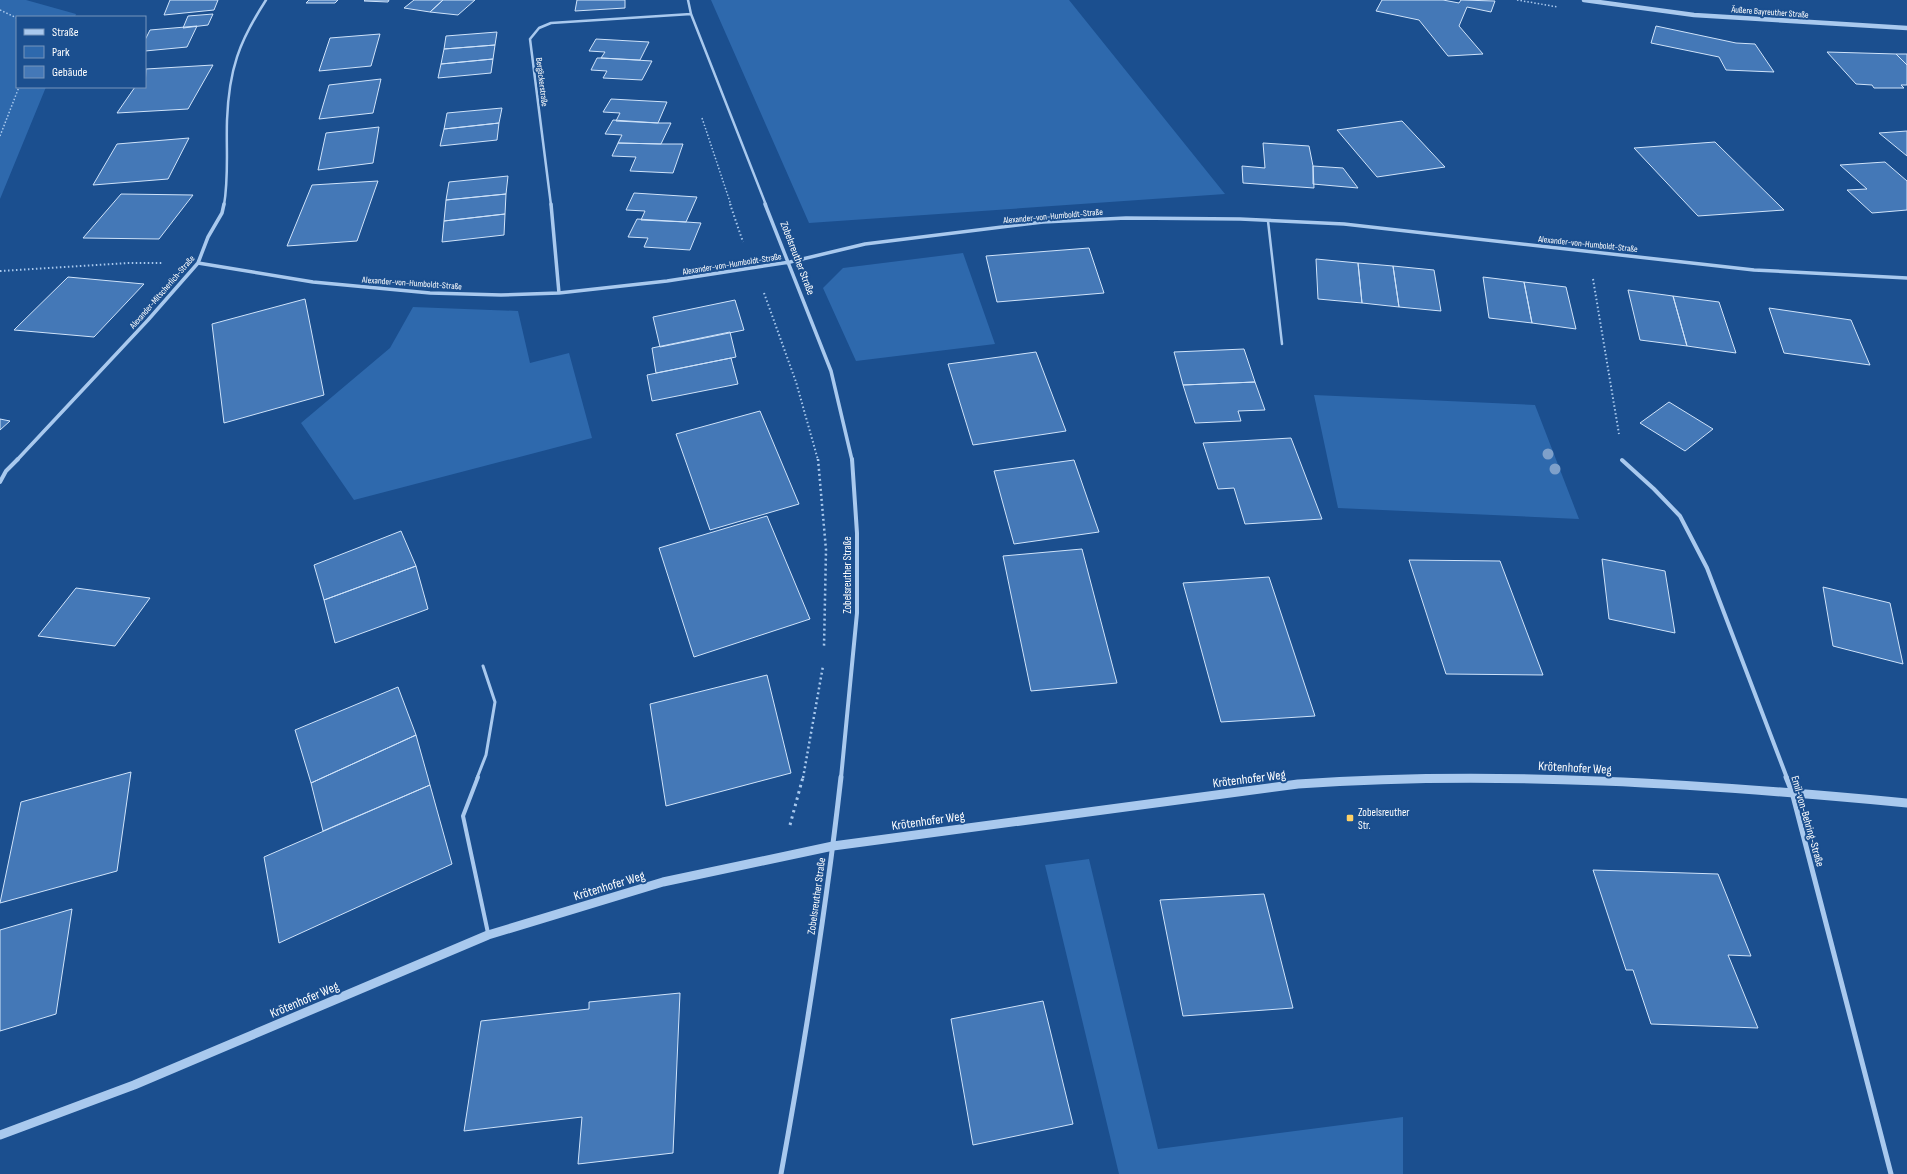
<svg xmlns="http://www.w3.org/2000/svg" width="1907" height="1174" font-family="'Sofia Sans Condensed',sans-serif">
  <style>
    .green { fill: #2e69ad }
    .building { fill: #4478b7; stroke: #cfe3fa }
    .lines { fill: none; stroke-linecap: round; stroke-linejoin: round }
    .path-far3 { stroke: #a9c9ee; stroke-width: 1.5; stroke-dasharray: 1.5 2; stroke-linecap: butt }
    .path-far2 { stroke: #a9c9ee; stroke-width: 2; stroke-dasharray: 1.5 2.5; stroke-linecap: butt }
    .path-far1 { stroke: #a9c9ee; stroke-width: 2.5; stroke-dasharray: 2 3; stroke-linecap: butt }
    .path { stroke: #a9c9ee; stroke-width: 3; stroke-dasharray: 2.5 4; stroke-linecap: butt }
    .service-far2 { stroke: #a9c9ee; stroke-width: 2.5 }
    .service-far1 { stroke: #a9c9ee; stroke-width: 3 }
    .service { stroke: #a9c9ee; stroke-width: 4 }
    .minor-far3 { stroke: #a9c9ee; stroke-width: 2.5 }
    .minor-far2 { stroke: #a9c9ee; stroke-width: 3.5 }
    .minor-far1 { stroke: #a9c9ee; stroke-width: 4 }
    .minor { stroke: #a9c9ee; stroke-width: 5 }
    .tertiary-far1 { stroke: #a9c9ee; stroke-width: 4.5 }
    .tertiary { stroke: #a9c9ee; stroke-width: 9 }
    .tree { fill: #7ea0ca }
    .poi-dot { fill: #ffd166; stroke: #1b4f8f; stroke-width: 1.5 }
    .labels { text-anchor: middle; stroke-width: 4; stroke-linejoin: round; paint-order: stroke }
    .far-street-label { font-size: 9px; fill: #fff; stroke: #1b4f8f }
    .street-label { font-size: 11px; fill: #fff; stroke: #1b4f8f }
    .poi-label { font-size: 11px; fill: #fff; stroke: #1b4f8f; text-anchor: start }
    .near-street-label { font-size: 13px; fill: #fff; stroke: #1b4f8f }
  </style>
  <rect width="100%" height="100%" fill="#1b4f8f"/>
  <path class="green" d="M0,0H26L76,14L75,17H17V87H46L0,199Z
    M711,0H1069L1225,194L809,223Z
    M963,253L995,344L856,361L823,288L843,268Z
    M413,307L518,311L530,363L569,353L592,438L354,500L301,423L390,348Z
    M1314,395L1535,405L1579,519L1338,508Z
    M1089,859L1158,1149L1403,1117V1174H1119L1045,865Z"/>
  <path class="building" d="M170,0H218L214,10L164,15Z
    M309,0H338L335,3H306Z
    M365,0H389L388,2L364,1Z
    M414,0H443L430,12L404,8Z
    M443,0H475L458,15L430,12Z
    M577,0H625V8L575,11Z
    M1382,0H1443L1459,3L1461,0L1495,1L1491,12L1467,7L1459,26L1483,54L1448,56L1419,20L1376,11Z
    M213,14L208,25L183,28L188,16Z
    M197,26L187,47L145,51V40L150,30Z
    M1656,26L1736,43L1755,44L1774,72L1726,70L1719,57L1651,43Z
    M497,32L495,45L444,49L446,36Z
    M380,34L371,66L319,71L330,38Z
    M596,39L649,42L640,60L601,58L605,52L589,51Z
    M495,45L493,59L441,64L444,49Z
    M1827,52L1896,54L1907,65V85H1901L1904,88H1874L1872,85L1856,84Z
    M1896,54H1907V65Z
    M597,58H601L652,61L642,80L603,78L607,71L591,70Z
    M493,59L491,73L438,78L441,64Z
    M213,65L188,109L117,113L135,87H145L146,69Z
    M381,79L373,113L319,119L329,85Z
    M611,99L667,102L658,123L616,121L620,113L603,112Z
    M502,108L499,123L444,129L447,113Z
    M613,120L658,123H671L661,144L618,143L622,135L605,134Z
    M1402,121L1445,167L1377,177L1337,130Z
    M499,123L497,140L440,146L444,129Z
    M379,127L373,163L318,170L326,133Z
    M1907,131V156L1879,133Z
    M189,138L168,179L93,185L117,144Z
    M1715,142L1784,210L1698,216L1634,148Z
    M618,143L661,144H683L673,173L630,171L636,157L612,156Z
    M1263,143L1309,146L1313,166L1314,188L1243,183L1242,166L1265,168Z
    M1885,162L1907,181V210L1872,213L1847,190L1867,189L1840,165Z
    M1313,166L1343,168L1358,188L1313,184Z
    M508,176L506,194L446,200L449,182Z
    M378,181L357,241L287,246L312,185Z
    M634,193L697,197L686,222L641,220L645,211L626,210Z
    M121,194L193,195L159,239L83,238Z
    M506,194L505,214L444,221L446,200Z
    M505,214L504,235L442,242L444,221Z
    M637,219L686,222L701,223L690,250L644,247L648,238L628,237Z
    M1089,248L1104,293L997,302L986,256Z
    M1316,259L1358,263L1362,303L1318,299Z
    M1358,263L1393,266L1399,307L1362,303Z
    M1393,266L1434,270L1441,311L1399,307Z
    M68,277L144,284L94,337L14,330Z
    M1483,277L1524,282L1532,323L1489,318Z
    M1524,282L1566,287L1576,329L1532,323Z
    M1628,290L1673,296L1687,346L1640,340Z
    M1673,296L1719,302L1736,353L1687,346Z
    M305,299L324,395L224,423L212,324Z
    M735,300L744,330L660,347L653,317Z
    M1769,308L1851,320L1870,365L1784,353Z
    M730,332L736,357L656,373L652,348Z
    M1244,349L1255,382L1183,385L1174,352Z
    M1036,352L1066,431L973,445L948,364Z
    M731,358L738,384L652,401L647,375Z
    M1255,382L1265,410L1238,411L1241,421L1195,423L1183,385Z
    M1669,402L1713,429L1685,451L1640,423Z
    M760,411L799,504L710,530L676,434Z
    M0,419L10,421L0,430Z
    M1291,438L1322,519L1245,524L1234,488L1218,489L1203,443Z
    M1074,460L1099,532L1014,544L994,471Z
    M767,516L810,619L694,657L659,548Z
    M401,531L416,566L324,600L314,565Z
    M1082,549L1117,683L1031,691L1003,556Z
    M1602,559L1665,571L1675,633L1609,619Z
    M1409,560L1500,561L1543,675L1446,674Z
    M416,566L428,609L335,643L324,600Z
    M1269,577L1315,716L1221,722L1183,583Z
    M1823,587L1890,603L1903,664L1833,646Z
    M76,588L150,598L115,646L38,636Z
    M767,675L791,773L666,806L650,704Z
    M398,687L416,735L311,783L295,730Z
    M416,735L430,785L323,831L311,783Z
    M131,772L117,871L0,903L21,802Z
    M430,785L452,864L279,943L264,857Z
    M1593,870L1718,874L1751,956L1728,955L1758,1028L1651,1024L1633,970H1626Z
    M1264,894L1293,1008L1183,1016L1160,900Z
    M72,909L56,1014L0,1031V930Z
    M680,993L673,1153L578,1164L582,1117L464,1131L481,1021L589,1009V1002Z
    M1043,1001L1073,1124L973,1145L951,1019Z"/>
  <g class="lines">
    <path class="path-far3" d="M1517,0L1558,7
      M0,10L17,18
      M702,118L731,205
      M0,136L19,87"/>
    <path class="path-far2" d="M730,204L743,242
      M0,271L128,263H163
      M1593,279L1619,434
      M764,293L796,382L818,460"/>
    <path class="path-far1" d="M818,459L826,550L824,647
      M803,778L823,666"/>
    <path class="path" d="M790,825L803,777"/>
    <path class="service-far2" d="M1268,221L1282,344"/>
    <path class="service-far1" d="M477,778L486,755L495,702L483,666"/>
    <path class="service" d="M478,777L463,816L488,933"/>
    <path class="minor-far3" d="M688,0L691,14L766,205
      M224,205C229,176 226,148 227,120C229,69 239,42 266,0
      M551,205L530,39L539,28L551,23L691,14"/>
    <path class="minor-far2" d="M551,204L559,293
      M765,204L831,371L852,460
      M198,263L313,282L430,293L501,295L559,293L667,281L790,262L865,244L1043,222L1126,218L1240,219L1344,224L1754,270L1907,278
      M17,460L148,320L198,263L208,237L222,213L224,204"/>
    <path class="minor-far1" d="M1622,460L1654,489L1680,516L1707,568L1787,778
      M0,482L6,471L18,459
      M841,778L857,613V533L852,459"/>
    <path class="minor" d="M1786,777L1792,792L1891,1174
      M781,1174C805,1042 826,910 841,777"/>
    <path class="tertiary-far1" d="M1584,0L1694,15L1907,28"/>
    <path class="tertiary" d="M0,1135L134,1085L488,935L663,882L833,846L1298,784C1501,770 1705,784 1907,803"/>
  </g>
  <g class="tree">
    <circle cx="1548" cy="454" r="5.5"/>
    <circle cx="1555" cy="469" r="5.5"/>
  </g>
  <rect class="poi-dot" x="1346" y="814" width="8" height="8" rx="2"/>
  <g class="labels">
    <g class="far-street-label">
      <text transform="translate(1770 12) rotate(4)" y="3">Äußere Bayreuther Straße</text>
      <text transform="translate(542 82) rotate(83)" y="3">Bergäckerstraße</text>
      <text transform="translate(1053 216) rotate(-5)" y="3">Alexander-von-Humboldt-Straße</text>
      <text transform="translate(1588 244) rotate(6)" y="3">Alexander-von-Humboldt-Straße</text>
      <text transform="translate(732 264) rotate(-9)" y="3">Alexander-von-Humboldt-Straße</text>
      <text transform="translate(412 283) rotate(4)" y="3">Alexander-von-Humboldt-Straße</text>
      <text transform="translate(162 292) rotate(-49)" y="3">Alexander-Mitscherlich-Straße</text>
    </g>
    <g class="street-label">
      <text transform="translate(798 258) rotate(69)" y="4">Zobelsreuther Straße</text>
      <text transform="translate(847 575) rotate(-90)" y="4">Zobelsreuther Straße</text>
      <text transform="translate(1808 821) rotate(74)" y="4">Emil-von-Behring-Straße</text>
      <text transform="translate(816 896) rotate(-82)" y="4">Zobelsreuther Straße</text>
    </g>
    <g class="poi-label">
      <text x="1358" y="816">Zobelsreuther<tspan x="1358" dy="13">Str.</tspan></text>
    </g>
    <g class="near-street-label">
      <text transform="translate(1575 767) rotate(3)" y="5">Krötenhofer Weg</text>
      <text transform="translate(1249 778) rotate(-7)" y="5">Krötenhofer Weg</text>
      <text transform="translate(928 820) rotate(-8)" y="5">Krötenhofer Weg</text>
      <text transform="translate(609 885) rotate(-17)" y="5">Krötenhofer Weg</text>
      <text transform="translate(304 999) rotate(-23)" y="5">Krötenhofer Weg</text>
    </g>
  </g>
  <rect x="16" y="16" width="130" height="72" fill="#1b4f8f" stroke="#7695bc"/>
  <rect x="24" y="29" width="20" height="6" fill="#a9c9ee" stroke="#7695bc"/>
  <text x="52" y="36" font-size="12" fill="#ffffff">Straße</text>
  <rect x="24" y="46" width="20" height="12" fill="#2e69ad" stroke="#7695bc"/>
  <text x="52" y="56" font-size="12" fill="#ffffff">Park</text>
  <rect x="24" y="66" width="20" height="12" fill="#4478b7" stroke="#7695bc"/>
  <text x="52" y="76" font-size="12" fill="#ffffff">Gebäude</text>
</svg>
